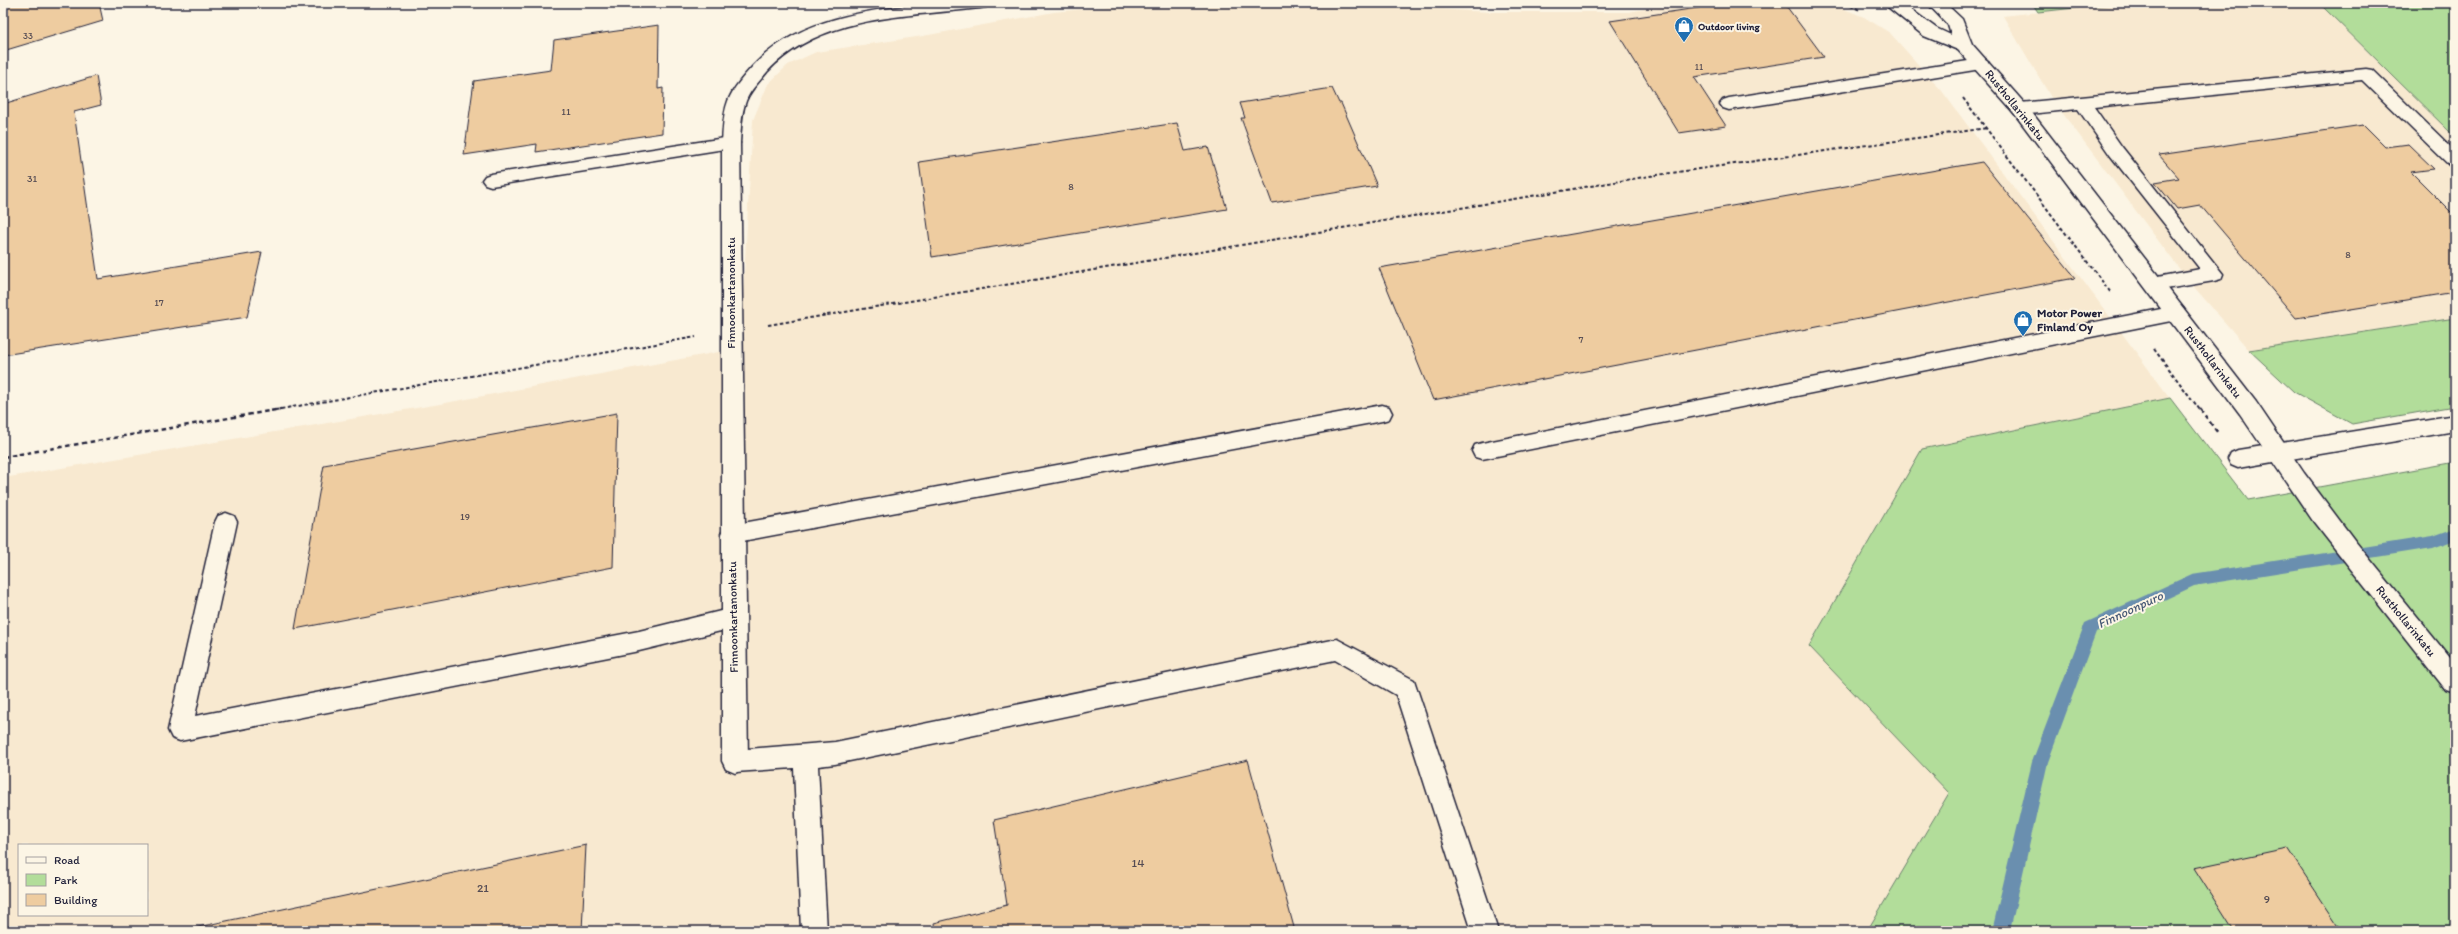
<svg xmlns="http://www.w3.org/2000/svg" width="2458" height="934" font-family="Itim,sans-serif">
  <style>
    .built { fill: #f8e9d0; fill-rule: evenodd }
    .green { fill: #b2dd9a; stroke: #6a806a }
    .lines { fill: none; stroke-linecap: round; stroke-linejoin: round }
    .stream { fill: #6b8faf; fill-rule: evenodd }
    .building { fill: #eecca0; stroke: #22223b }
    .service-casing { stroke: #22223b; stroke-width: 3 }
    .minor-casing { stroke: #22223b; stroke-width: 3 }
    .path-far1 { stroke: #22223b; stroke-width: 2; stroke-dasharray: 3.5 2.5; stroke-linecap: butt }
    .path { stroke: #22223b; stroke-width: 2.5; stroke-dasharray: 4.5 3.5; stroke-linecap: butt }
    .service { fill: #fcf5e5; fill-rule: evenodd }
    .minor { fill: #fcf5e5; fill-rule: evenodd }
    .labels { text-anchor: middle; stroke-width: 4; stroke-linejoin: round; paint-order: stroke }
    .far-number-label { font-size: 9px; fill: #554c54 }
    .far-poi-label { font-size: 10px; font-weight: bold; fill: #22223b; stroke: #fcf5e5; text-anchor: start }
    .number-label { font-size: 10px; fill: #554c54 }
    .street-label { font-size: 12px; fill: #22223b; stroke: #fcf5e5 }
    .poi-label { font-size: 12px; font-weight: bold; fill: #22223b; stroke: #fcf5e5; text-anchor: start }
    .near-number-label { font-size: 12px; fill: #554c54 }
    .water-label { font-size: 13px; font-style: italic; fill: #465875; stroke: #fcf5e5 }
  </style>
  <rect width="100%" height="100%" fill="#fcf5e5"/>
  <filter id="ink" filterUnits="userSpaceOnUse"><feTurbulence type="fractalNoise" baseFrequency=".025" numOctaves="2"/><feDisplacementMap in="SourceGraphic" scale="8" xChannelSelector="R" yChannelSelector="G"/><feConvolveMatrix kernelMatrix="1 2 1 2 8 2 1 2 1" color-interpolation-filters="sRGB"/></filter>
  <g filter="url(#ink)">
    <path class="built" d="M1141,3H1331L1489,12H1629L1677,3H1829L1864,17L1890,33L1942,91L2170,398L1922,449L1809,645L1949,793L1867,931H3V478L440,404L740,348L753,120L768,84L788,65L816,52L923,36L1054,12ZM19,845H147V915H19Z
      M2122,3H2319L2455,137V318L2249,350L2187,279L2052,99L2003,16Z"/>
    <path class="green" d="M2032,3H2122L2038,12Z
      M2319,3H2455V137Z
      M2455,318V406L2352,424L2294,392L2249,350Z
      M2170,398L2248,500L2455,462V931H1867L1949,793L1809,646L1922,449Z"/>
    <g class="lines">
      <path class="stream" d="M2455,528V540L2433,548L2194,586L2096,632L2048,762L2010,931H1992L2032,762L2085,623L2192,574L2433,536Z"/>
    </g>
    <path class="building" d="M3,3H99L103,21L3,51Z
      M1731,3H1784L1824,57L1694,77L1726,126L1679,133L1610,21Z
      M659,25L658,89L663,88L662,133L536,152L537,144L464,155L474,81L551,70L554,40Z
      M96,76L101,105L74,112L98,279L262,252L247,317L3,355V104Z
      M1332,88L1339,103H1341L1377,186L1272,203L1241,118H1245L1240,103Z
      M1177,123L1185,151L1208,147L1227,209L932,257L919,162Z
      M2363,125L2385,147L2408,144L2434,169L2411,172L2455,216V292L2296,318L2200,205L2177,209L2155,182L2179,178L2159,155Z
      M1982,162L2075,278L1433,400L1379,268Z
      M617,413L613,567L295,629L324,465Z
      M1248,760L1295,931H935L934,923L1007,905L994,820Z
      M586,845L582,931H179Z
      M2287,848L2342,931H2234L2194,868Z"/>
    <g class="lines">
      <defs>
        <path id="service" d="M1981,59L1987,60L1989,64L1987,68L1729,110L1723,108L1720,104L1723,100L1729,98Z
          M2366,69L2372,70L2455,151V167L2449,165L2362,80L2094,107L2122,147L2223,274L2221,279L2214,281L2154,291L2147,289L2144,284L2147,279L2200,269L2110,155L2078,109L2020,115L2014,113L2011,109L2014,105L2020,103Z
          M731,137L737,139L740,143L737,147L491,186L485,184L482,180L485,176L491,174Z
          M2176,306L2183,308L2186,313L2183,318L2176,320L1482,459L1475,457L1472,451L1475,445L1482,443Z
          M1382,405L1389,407L1392,413L1389,419L1382,421L732,543L724,541L721,534L724,527L732,525Z
          M2455,415V431L2238,468L2231,465L2228,459L2231,453L2238,450Z
          M226,513L234,516L237,522L195,716L639,631L733,608L741,611L744,618L741,625L733,628L639,651L180,741L172,738L168,730L215,522L218,516Z
          M1337,639L1414,680L1498,931H1472L1396,695L1335,660L835,764L818,766L827,931H801L794,768L735,772L726,769L723,761L726,753L735,750L835,742Z"/>
        <path id="minor" d="M936,3H988L986,7L980,8C907,17 821,14 767,72C760,81 750,90 746,101C741,114 741,129 740,143L748,761L744,769L735,773L726,769L722,761V143C723,129 723,114 728,101C733,88 744,76 753,66C800,16 870,10 936,3Z
          M1883,3H1902L1936,28L1951,35L1948,25L1927,3H1945L1962,19L1972,44L2026,105L2256,402L2304,473L2355,541L2455,664V693L2446,690L2313,521L2240,414L2014,113L1958,50L1924,36Z"/>
      </defs>
      <use href="#service" class="service-casing"/>
      <use href="#minor" class="minor-casing"/>
      <path class="path-far1" d="M1845,3L1860,10
        M1963,98L2111,293
        M768,325L1650,176L1987,128
        M2154,349L2200,410
        M275,410L696,337"/>
      <path class="path" d="M2200,409L2218,433
        M3,457L281,409"/>
      <use href="#service" class="service"/>
      <use href="#minor" class="minor"/>
    </g>
  </g>
  <defs>
    <symbol id="shop-pin" viewBox="-11 -11 22 30"><path d="M0 17L-7.5 6A9.5 9.5 0 1 1 7.5 6Z" fill="#1f6fb2" stroke="#fcf5e5"/><path d="M-5-2.5h2.3a2.7 3.5 0 0 1 5.4 0H5L5.5 6h-11ZM-1.5-2.5h3a1.5 2.3 0 0 0-3 0Z" fill="#fff"/></symbol>
  </defs>
  <g fill-rule="evenodd">
    <use href="#shop-pin" x="1673" y="15" width="22" height="30"/>
    <use href="#shop-pin" x="2012" y="309" width="22" height="30"/>
  </g>
  <g class="labels">
    <g class="far-number-label">
      <text x="28" y="39">33</text>
      <text x="1699" y="70">11</text>
    </g>
    <g class="far-poi-label">
      <text x="1698" y="30">Outdoor living</text>
    </g>
    <g class="number-label">
      <text x="566" y="115">11</text>
      <text x="32" y="182">31</text>
      <text x="1071" y="190">8</text>
      <text x="2348" y="258">8</text>
      <text x="159" y="306">17</text>
      <text x="1581" y="343">7</text>
      <text x="465" y="520">19</text>
    </g>
    <g class="street-label">
      <text transform="translate(2015 105) rotate(51)" y="4">Rusthollarinkatu</text>
      <text transform="translate(731 293) rotate(-90)" y="4">Finnoonkartanonkatu</text>
      <text transform="translate(2213 362) rotate(53)" y="4">Rusthollarinkatu</text>
      <text transform="translate(733 617) rotate(-91)" y="4">Finnoonkartanonkatu</text>
      <text transform="translate(2406 621) rotate(51)" y="4">Rusthollarinkatu</text>
    </g>
    <g class="poi-label">
      <text x="2037" y="317">Motor Power<tspan x="2037" dy="14">Finland Oy</tspan></text>
    </g>
    <g class="near-number-label">
      <text x="1138" y="867">14</text>
      <text x="483" y="892">21</text>
      <text x="2267" y="903">9</text>
    </g>
    <g class="water-label">
      <text transform="translate(2130 609) rotate(-25)" y="5">Finnoonpuro</text>
    </g>
  </g>
  <rect width="2458" height="934" fill="none" stroke="#fcf5e5" stroke-width="16"/>
  <rect x="8" y="8" width="2442" height="918" fill="none" stroke="#22223b" stroke-width="1.5" filter="url(#ink)"/>
  <rect x="18" y="844" width="130" height="72" fill="#fcf5e5" stroke="#a5a1a1"/>
  <rect x="26" y="857" width="20" height="6" fill="#fcf5e5" stroke="#a5a1a1"/>
  <text x="54" y="864" font-size="12" fill="#22223b">Road</text>
  <rect x="26" y="874" width="20" height="12" fill="#b2dd9a" stroke="#a5a1a1"/>
  <text x="54" y="884" font-size="12" fill="#22223b">Park</text>
  <rect x="26" y="894" width="20" height="12" fill="#eecca0" stroke="#a5a1a1"/>
  <text x="54" y="904" font-size="12" fill="#22223b">Building</text>
</svg>
